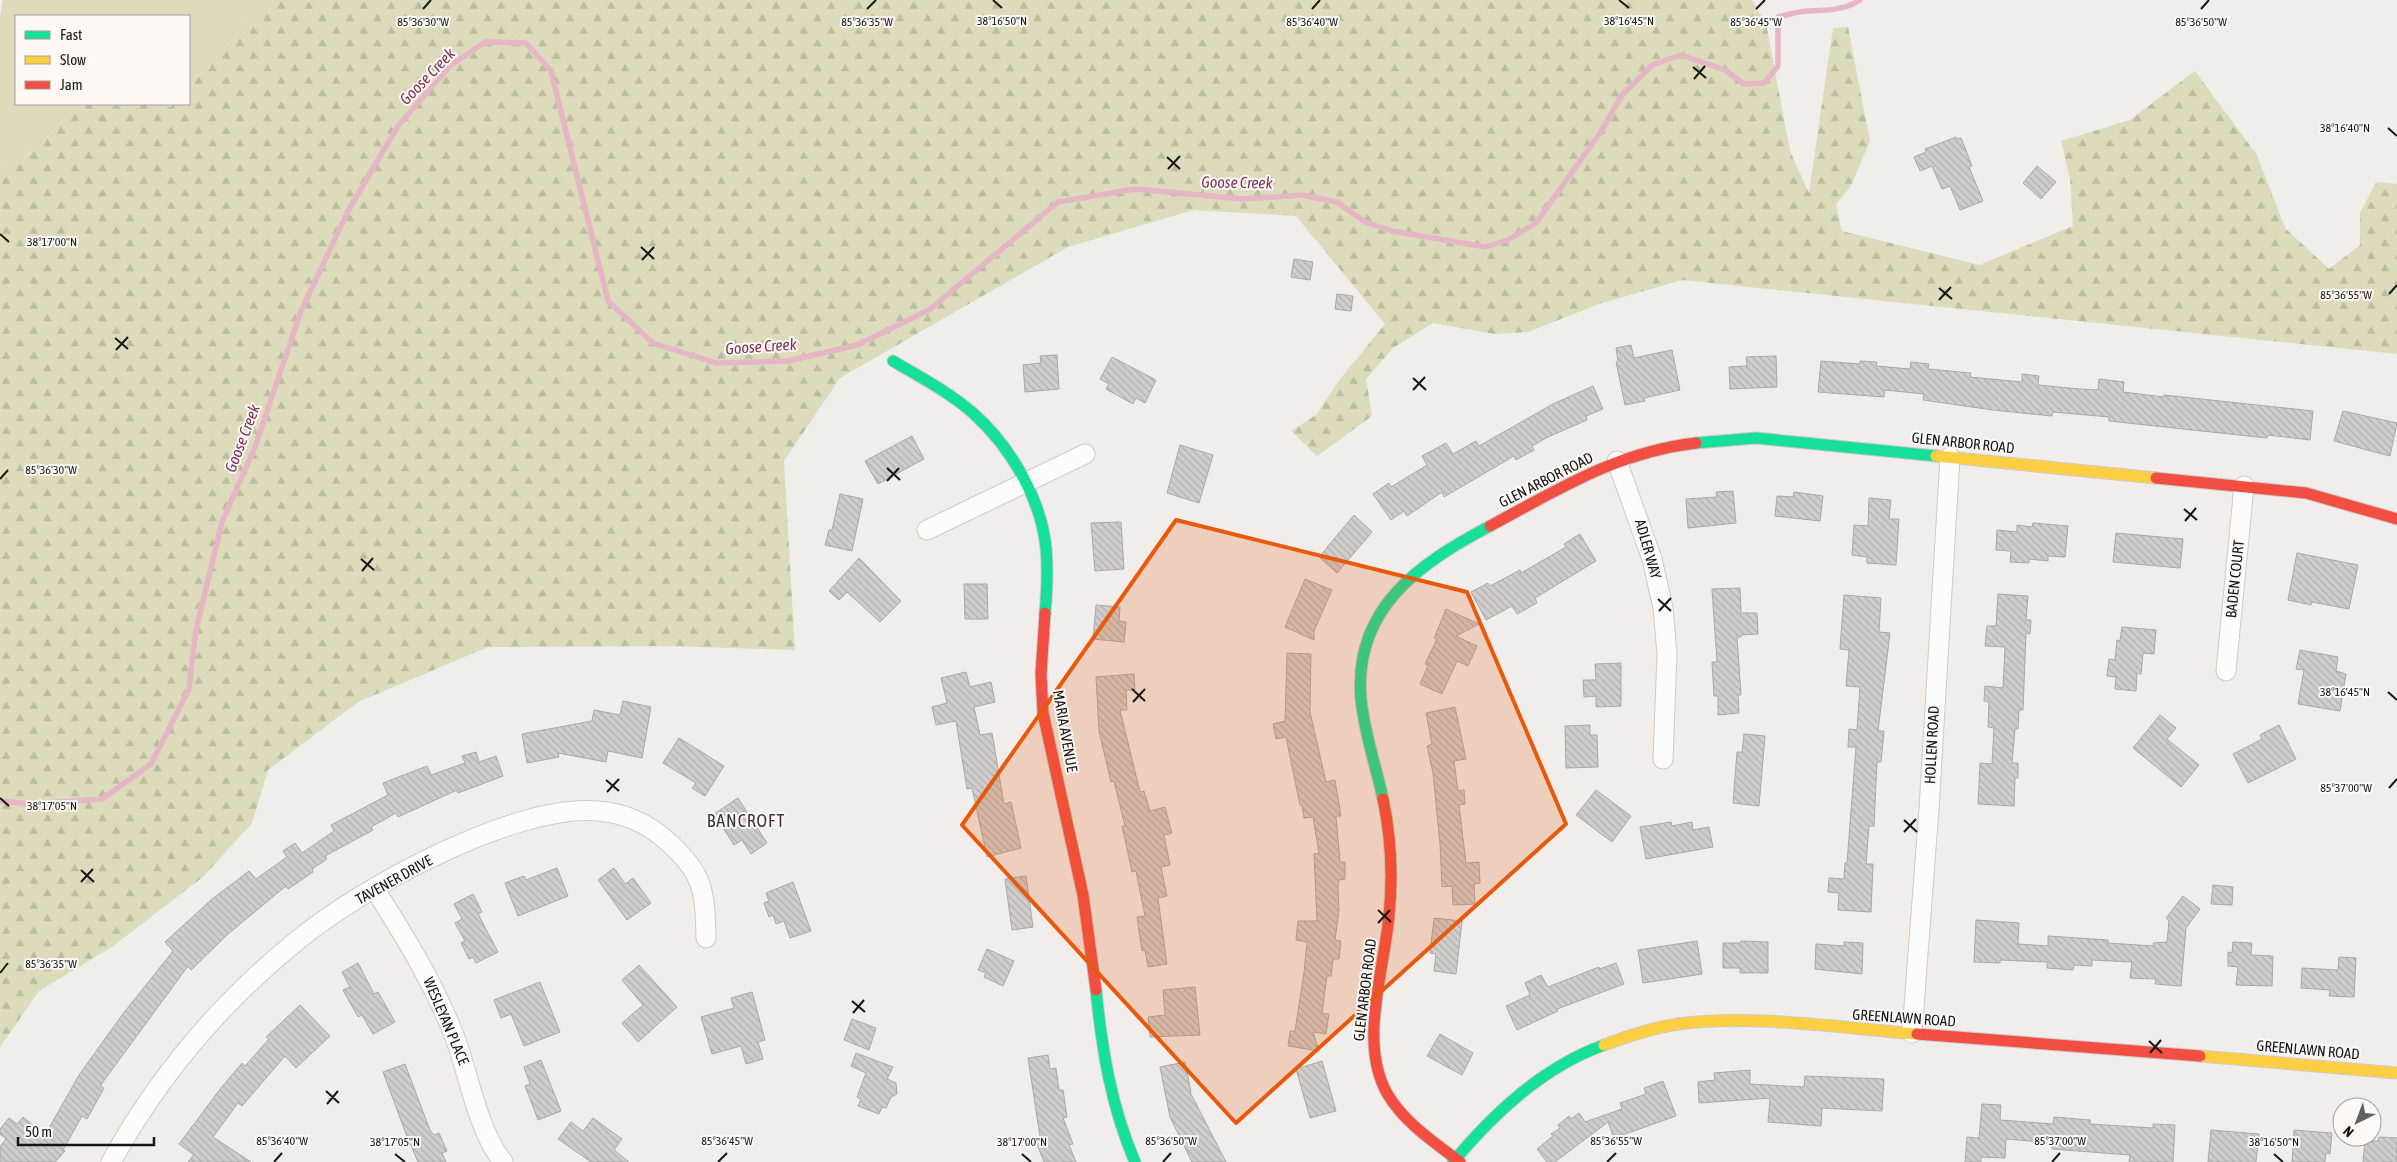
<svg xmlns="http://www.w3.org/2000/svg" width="2397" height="1162" font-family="'Asap Condensed',sans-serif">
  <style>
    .grass { fill: #dcdcbc }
    .forest { fill: url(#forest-firs) }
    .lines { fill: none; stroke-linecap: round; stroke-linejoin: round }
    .stream { stroke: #e6b6c7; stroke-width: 5.5 }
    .building { fill: url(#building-back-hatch); stroke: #aaa8a6 }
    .street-casing { stroke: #cdcac8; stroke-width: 21 }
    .fast-casing { stroke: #cdcac8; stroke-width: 13 }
    .slow-casing { stroke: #cdcac8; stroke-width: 13 }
    .jam-casing { stroke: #cdcac8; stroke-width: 13 }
    .street { stroke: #fdfcfc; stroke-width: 19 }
    .fast { stroke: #16e098; stroke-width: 11 }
    .slow { stroke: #ffcf43; stroke-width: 11 }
    .jam { stroke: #f24e42; stroke-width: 11 }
    .marked { fill: #e8590c; fill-opacity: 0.2; stroke: #e8590c; stroke-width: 4; stroke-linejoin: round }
    .ticks { fill: none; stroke: #171614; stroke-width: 2 }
    .labels { text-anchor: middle; stroke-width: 4; stroke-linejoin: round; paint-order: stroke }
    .street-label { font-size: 15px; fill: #171614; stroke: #fff9f6 }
    .water-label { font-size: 16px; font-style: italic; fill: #7f3156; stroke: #fff9f6 }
    .quarter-label { font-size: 18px; letter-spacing: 1px; fill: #3b3734; stroke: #fff9f6 }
    .ticks-label { font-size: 12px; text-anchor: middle; fill: #171614; stroke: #fff9f6; stroke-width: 4; stroke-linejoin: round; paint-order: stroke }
  </style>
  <defs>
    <pattern id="forest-firs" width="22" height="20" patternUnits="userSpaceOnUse" patternTransform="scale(1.25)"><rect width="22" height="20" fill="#dcdcbc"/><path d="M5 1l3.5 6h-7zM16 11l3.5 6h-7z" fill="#bcbca1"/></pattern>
    <pattern id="building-back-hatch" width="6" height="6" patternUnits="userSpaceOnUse" patternTransform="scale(1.25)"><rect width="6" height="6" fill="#d0cdcb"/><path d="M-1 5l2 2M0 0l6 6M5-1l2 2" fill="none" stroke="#b2afad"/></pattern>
  </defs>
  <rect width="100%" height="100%" fill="#f0edea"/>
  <path class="grass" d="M3,0H268L189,87V16H16V104H77L42,144L0,172V17Z"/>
  <path class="forest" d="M268,0H1752L1766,23L1790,151L1809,193L1833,28L1848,27L1870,141L1851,186L1836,204L1842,231L1979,265L2073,226L2070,179L2061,141L2130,120L2195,71L2257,155L2285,228L2329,269L2360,245V213L2376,182L2397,184V354L1682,280L1599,304L1528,332L1494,334L1433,323L1393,348L1366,379L1372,416L1317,456L1291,431L1316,415L1338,382L1385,324L1296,216L1193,210L1068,247L840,378L784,461L795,650L667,646L488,647L358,702L268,770L252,823L203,877L113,946L39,991L0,1047V172L42,144L77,104H165L170,107L174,104H189V87Z"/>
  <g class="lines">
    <path class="stream" d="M0,801L30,804L102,799L151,764L189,689L196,630L222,522L255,447L301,311L348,211L398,126L450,66L485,42L526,43L551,71L608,301L653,343L716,363L788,361L857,345L929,310L1058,202L1135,189L1243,199L1302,195L1337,202L1365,222L1392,231L1486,247L1508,240L1536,223L1600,133L1622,95L1652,65L1681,55L1725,70L1744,84L1764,83L1778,66V17C1787,15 1797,12 1806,11C1824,10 1844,11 1860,0"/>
  </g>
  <path class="building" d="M1956,137L1957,139L1961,138L1972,166L1969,167L1983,201L1960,210L1950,186L1942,189L1932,166L1920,171L1914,157L1926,152L1925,149Z
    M2037,166L2056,182L2041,199L2023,183Z
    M1294,259L1313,262L1310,280L1291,277Z
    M1337,294L1353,296L1351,311L1335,309Z
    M1631,345L1634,358L1672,350L1680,390L1644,398L1645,401L1625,405L1616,362H1618L1616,348Z
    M1057,355L1059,389L1025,392L1023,365L1041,363L1040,356Z
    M1776,356L1777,387L1730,389L1729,367L1747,366L1746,357Z
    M1112,357L1156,380L1145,403L1136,398L1133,404L1106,389L1109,384L1100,379Z
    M1821,361L1860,364V361L1877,362L1876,366L1910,369L1911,362L1929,364L1928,369L1971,373L1970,377L2022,382V374L2039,376L2038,385L2080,389L2098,390L2099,379L2124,382L2123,392L2164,397V395L2313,411L2310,440L2268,435L2267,438L2109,421V417L2053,412L2052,416L1993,410L1923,400L1924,394L1885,390L1884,397L1818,392Z
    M1593,386L1603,409L1586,416L1587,420L1548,437L1532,446L1534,450L1516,460L1514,456L1444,497L1442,492L1407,516L1404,511L1391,520L1373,494L1389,483L1391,487L1427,465L1422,456L1446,443L1453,454L1476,441L1479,446L1553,404Z
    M2343,411L2397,423L2390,456L2334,441Z
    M912,436L924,459L878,484L865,461Z
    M1180,445L1213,455L1199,503L1167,493Z
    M1733,491L1736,523L1688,528L1686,499L1717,497L1716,492Z
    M1794,492L1823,496L1820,521L1775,516L1777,496L1793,497Z
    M840,494L863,499L852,551L825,545L829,530H832Z
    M1869,498L1891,500L1889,519H1899L1896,565L1867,563V557L1852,555L1854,525L1868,526Z
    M1354,515L1372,532L1337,573L1319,557Z
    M1121,522L1124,569L1095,571L1091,523Z
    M2033,523L2068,526L2065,557L2048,556V561L2029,559V563L2010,562L2011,551L1996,550L1997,530L2017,532V525L2032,527Z
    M2116,533L2183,539L2180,568L2113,562Z
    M1580,534L1596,561L1535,598L1537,603L1517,614L1512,606L1486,620L1471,592L1488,583L1490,586L1520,570L1521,573L1566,547L1564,544Z
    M2297,553L2358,565L2349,609L2312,602L2311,605L2288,600Z
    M859,558L901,601L880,622L847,592L839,600L829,591Z
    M1305,579L1332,590L1314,631V640L1285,627Z
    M964,584H987L988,619H965Z
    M1740,588L1741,613H1757L1758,634L1741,635V637H1737L1741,695H1738L1739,713L1718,715V696H1714L1712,662H1717L1712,589Z
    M1998,594L2028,596L2026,620H2031L2030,634L2026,633L2023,710H2019L2018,729H2015L2012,763H2018V778H2015L2014,806L1978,804L1980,763L1992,764L1994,728L1988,727L1989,702L1984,701L1985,686L2003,688L2005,647L1985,646L1987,626H1996Z
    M1844,595L1881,598L1879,632L1890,633L1878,731H1884L1881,762H1877L1874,826H1869L1866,864H1873L1871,912L1838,910L1839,893L1828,892L1829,878L1844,879L1845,863H1847L1856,747H1848L1849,729L1857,730L1860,687L1846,686L1849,650L1840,649Z
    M1096,605L1120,607L1119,621L1126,622L1124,642L1093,639Z
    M1446,609L1479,624L1456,636L1477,646L1468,666L1457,661L1442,694L1420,684L1428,665L1425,664L1437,639L1434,638Z
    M2122,627L2156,630L2154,654L2143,653L2141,674L2137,673L2136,691L2115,689L2116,677L2107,676L2109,659L2115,660L2117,640L2120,641Z
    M2300,650L2338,657L2336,671L2346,674L2340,711L2298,704L2304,670L2296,669Z
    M1287,653L1311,654L1310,712L1326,782L1335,780L1341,816H1336L1340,862H1345V879L1339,880L1338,887L1339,910L1335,940L1341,941L1339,959H1333L1331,976H1327L1322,1013L1329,1014L1326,1034L1313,1032L1319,1051L1288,1046L1290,1031H1295L1304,973L1307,942L1296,940L1298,921H1317L1314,854L1319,853L1313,817L1304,818L1302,805H1300L1286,737L1276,739L1273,724L1285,721Z
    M1621,663V706L1596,707V696L1584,697L1583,680H1596L1595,664Z
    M966,672L970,687L991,682L995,702L974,707L980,735L992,733L1004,804L1011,802L1021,848L987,857L972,788L967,789L956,721L936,725L932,707L947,703L941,678Z
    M1134,674L1135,690H1126L1127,710H1120L1140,792L1144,791L1150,811L1165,807L1172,833L1164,835L1170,865L1161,867L1167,896L1158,898L1167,964L1148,967L1145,950L1142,951L1137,917L1145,916L1136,871L1132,872L1122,826H1125L1121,810L1114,781L1111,782L1099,731L1096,677Z
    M623,701L651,707L642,758L608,751L606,762L558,753L559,757L527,763L522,734L592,721L594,710L620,715Z
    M1455,707L1466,759L1454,761L1458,791L1464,790L1465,804L1459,805L1466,863L1479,862L1480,883L1474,884L1475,904L1453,905L1452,886L1442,887L1440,844L1433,773L1427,746L1432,744L1426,713Z
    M2160,715L2176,728L2167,739L2199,765L2181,787L2133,748Z
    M1590,725V735H1597L1598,767L1566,768L1565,726Z
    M2279,725L2296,759L2248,783L2233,754L2262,739L2260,735Z
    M1744,734L1765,736L1759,806L1733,803L1737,752H1742Z
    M679,738L724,766L705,796L692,788L696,783L663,763Z
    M476,752L479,762L496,756L503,776L458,793L457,790L398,817L396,813L371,827L373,830L325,856L327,859L312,869L313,872L288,889L286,886L228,934L191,970L188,966L100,1086L104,1088L87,1119L82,1116L63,1150L65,1151L55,1162H0V1147L6,1139L0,1134V1129L9,1118L17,1124L23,1117L45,1135L79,1075L122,1015L173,951L165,942L211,900L249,871L256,879L287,857L283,851L295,843L302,853L334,831L331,825L388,795L383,783L427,766L431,775L465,763L462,756Z
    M1596,790L1631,816L1612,842L1576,815Z
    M738,798L767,843L751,854L742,840L734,845L714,814Z
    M1671,822L1672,826L1692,822L1693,830L1709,827L1713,847L1646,859L1640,827Z
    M557,868L568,896L518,916L505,883L524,876L526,880Z
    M614,868L625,884L633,878L651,903L627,920L598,880Z
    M1026,876L1033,927L1012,930L1005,879Z
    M793,882L811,931L790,938L784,921L776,924L773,915L769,917L764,903L769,901L766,893Z
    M2213,885L2233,887L2232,905L2211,904Z
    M473,894L482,912L478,914L498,952L476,963L473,957L469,959L461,943L465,941L455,923L462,919L454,904Z
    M2183,896L2200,909L2186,928L2181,986L2155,984L2156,979L2130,978L2132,962L2092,960V966L2074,965L2073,970L2047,968V962L2000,960V963L1974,962L1976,920L2019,923L2018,944L2048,946V936L2108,940V943L2154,946L2153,943L2167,942L2169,921L2166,918Z
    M1434,918L1462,921L1456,974L1434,971L1436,954L1430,953Z
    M1697,941L1702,974L1643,983L1638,950Z
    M1741,941L1768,942V973H1740V968H1723V943H1740Z
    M1844,942L1863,943L1862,974L1815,969L1816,944L1844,946Z
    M2233,942L2252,943L2251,955L2273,956L2272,986L2236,985L2238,967L2228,966V952L2232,953Z
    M987,949L1014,961L1003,986L984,977L986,973L978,970Z
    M2339,957L2356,958L2354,997L2329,996L2330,990L2301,988L2302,968L2338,970Z
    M358,963L374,994L378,992L395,1022L373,1034L362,1015L358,1017L343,990L350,987L342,972Z
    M1616,963L1624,984L1557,1009L1558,1011L1517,1030L1506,1006L1530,995L1525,983L1541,975L1548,987L1599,967L1600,969Z
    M639,965L677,1007L638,1042L622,1023L643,1005L622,980Z
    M540,982L560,1032L524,1046L511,1014L501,1018L494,1000Z
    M1195,987L1200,1035L1150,1037L1148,1017L1165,1015L1163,990Z
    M752,992L765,1040L758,1042L763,1059L746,1064L741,1046L712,1054L701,1017L734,1008L731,998Z
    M300,1005L330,1036L296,1068L285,1056L242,1106L238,1103L213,1137L251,1162H188L194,1155L179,1144L221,1088L242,1063L245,1066L269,1039L266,1037Z
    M852,1019L876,1028L869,1050L844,1040Z
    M1440,1034L1473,1053L1462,1075L1427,1056Z
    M856,1053L893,1067L887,1079L896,1083L897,1094L891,1097L886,1108L882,1107L879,1114L858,1106L861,1099L857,1097L866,1073L851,1066Z
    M1048,1055L1050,1069L1056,1068L1059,1090H1063L1067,1117L1063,1118L1073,1144L1069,1145L1076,1162H1044L1037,1144L1041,1143L1028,1058Z
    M541,1060L561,1111L538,1120L525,1086L530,1084L524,1067Z
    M1322,1061L1336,1111L1310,1118L1296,1069Z
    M1185,1062L1191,1092H1190L1226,1162H1192L1170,1117L1160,1067Z
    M405,1064L430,1130L434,1135L439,1133L447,1151L442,1153L446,1162H418L406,1134L383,1072Z
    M1750,1070V1084L1804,1087L1805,1076L1884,1079L1882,1111L1822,1108L1821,1126L1768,1122L1770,1098L1699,1103L1698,1082L1715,1080L1714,1073Z
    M1663,1081L1676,1116L1614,1138L1608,1122L1555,1162H1547L1537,1149L1553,1136L1551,1134L1560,1128L1558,1125L1569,1116L1571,1119L1579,1113L1585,1122L1622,1109L1620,1103L1646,1094L1644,1088Z
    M1982,1104L2001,1105L2000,1120L2053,1124L2054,1117L2090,1120V1124L2153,1128V1124L2175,1125L2173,1162H2129L2130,1155L2052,1149V1143L2006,1139L2005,1158L1981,1157V1162H1965L1967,1137L1979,1138Z
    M593,1118L622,1139L614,1150L629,1162H591L558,1139L571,1122L583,1131Z
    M2211,1130L2259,1134L2256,1162H2208Z
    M2294,1130L2332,1133L2330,1154L2326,1153L2325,1162H2292Z
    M2379,1137L2397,1138V1162H2363L2365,1141H2378Z"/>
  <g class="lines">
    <defs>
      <path id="street" d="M1617,461L1652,559L1663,608L1667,654L1663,759
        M927,530L1085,454
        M2226,671L2244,486
        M374,888C404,935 433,982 454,1035C469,1074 477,1129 503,1162
        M1912,1033L1929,809L1950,457
        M111,1162C159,1075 222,1001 299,939C363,887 514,804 598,811C624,813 648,824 667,841C704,873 705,892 706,938"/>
      <path id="fast" d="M893,361C920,377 949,392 973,413C1010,446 1041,498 1046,548C1048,569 1047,591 1045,613
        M1696,443L1756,438L1936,456
        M1383,799C1376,766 1364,732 1361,699C1353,608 1420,563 1490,526
        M1096,990C1102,1050 1111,1106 1135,1162
        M1453,1162C1494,1113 1543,1067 1604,1045"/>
      <path id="slow" d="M1936,456L2156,478
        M1604,1045C1628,1036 1652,1028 1678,1024C1751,1014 1843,1028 1917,1034
        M2200,1056L2397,1073"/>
      <path id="jam" d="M2156,478L2306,493L2397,519
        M1490,526C1559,489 1617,452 1696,443
        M1045,613L1041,674L1043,713L1083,895L1096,990
        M1383,799C1391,837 1393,877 1389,916C1384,972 1358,1044 1388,1095C1405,1123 1434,1142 1460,1162
        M1917,1034L2200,1056"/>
    </defs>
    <use href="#street" class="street-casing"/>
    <use href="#fast" class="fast-casing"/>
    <use href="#slow" class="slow-casing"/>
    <use href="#jam" class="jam-casing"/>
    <use href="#street" class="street"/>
    <use href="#fast" class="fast"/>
    <use href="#slow" class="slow"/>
    <use href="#jam" class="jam"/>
  </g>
  <path class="marked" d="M1176,520L1467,592L1566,824L1236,1123L962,825Z"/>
  <path class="ticks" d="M993,0L1002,8M1619,0L1629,8M423,9L431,0M867,9L876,0M1312,9L1320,0M1756,9L1765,0M2201,9L2209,0M1693,67L1706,78M1694,79L1705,66M2388,128L2397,136M1167,157L1180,169M1168,169L1180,156M0,234L9,242M641,247L654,259M642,260L654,247M1939,288L1952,299M2389,294L2397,285M1939,300L1951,287M115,338L128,349M116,350L128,337M1413,378L1426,390M1413,390L1425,377M887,468L900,480M0,479L8,470M887,481L899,468M2184,509L2197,520M2185,521L2196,508M361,559L374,570M362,571L373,558M1658,599L1671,611M1659,611L1671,598M1132,689L1145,701M2388,692L2397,700M1133,702L1145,689M606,780L619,791M2389,788L2397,779M607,792L619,779M0,798L9,806M1904,820L1917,832M1904,832L1916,819M81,870L94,882M81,882L93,869M1378,910L1391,922M1378,923L1390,910M0,973L8,963M852,1001L865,1012M853,1013L864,1000M2149,1041L2162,1053M2150,1053L2161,1040M326,1091L339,1103M327,1104L338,1091M395,1154L405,1162M1022,1154L1031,1162M2274,1154L2283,1162M274,1162L282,1153M718,1162L727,1153M1163,1162L1171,1153M1607,1162L1616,1153M2052,1162L2060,1153"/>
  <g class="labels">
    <g class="street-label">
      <text transform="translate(1963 443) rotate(6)" y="5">GLEN ARBOR ROAD</text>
      <text transform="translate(1546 480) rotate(-27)" y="5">GLEN ARBOR ROAD</text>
      <text transform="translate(1648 549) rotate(74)" y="5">ADLER WAY</text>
      <text transform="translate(2235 579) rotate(-84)" y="5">BADEN COURT</text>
      <text transform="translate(1065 731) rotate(80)" y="5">MARIA AVENUE</text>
      <text transform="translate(1932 745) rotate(-87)" y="5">HOLLEN ROAD</text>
      <text transform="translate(394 880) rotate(-29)" y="5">TAVENER DRIVE</text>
      <text transform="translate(1365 990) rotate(-83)" y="5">GLEN ARBOR ROAD</text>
      <text transform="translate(1904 1018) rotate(4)" y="5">GREENLAWN ROAD</text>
      <text transform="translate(446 1021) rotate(67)" y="5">WESLEYAN PLACE</text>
      <text transform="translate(2308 1050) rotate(5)" y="5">GREENLAWN ROAD</text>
    </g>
    <g class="water-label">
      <text transform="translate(427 76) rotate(-46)" y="6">Goose Creek</text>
      <text transform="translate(1237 182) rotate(1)" y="6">Goose Creek</text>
      <text transform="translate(761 346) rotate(-4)" y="6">Goose Creek</text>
      <text transform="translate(242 438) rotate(-69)" y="6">Goose Creek</text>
    </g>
    <g class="quarter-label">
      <text x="746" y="827">BANCROFT</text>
    </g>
  </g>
  <g class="ticks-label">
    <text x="1002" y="25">38°16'50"N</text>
    <text x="1629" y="25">38°16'45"N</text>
    <text x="423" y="26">85°36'30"W</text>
    <text x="867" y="26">85°36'35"W</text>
    <text x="1312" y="26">85°36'40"W</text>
    <text x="1756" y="26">85°36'45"W</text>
    <text x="2201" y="26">85°36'50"W</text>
    <text x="2345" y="132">38°16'40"N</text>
    <text x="52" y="246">38°17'00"N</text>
    <text x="2346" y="299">85°36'55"W</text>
    <text x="51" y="474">85°36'30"W</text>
    <text x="2345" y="696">38°16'45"N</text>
    <text x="2346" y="792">85°37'00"W</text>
    <text x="52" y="810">38°17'05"N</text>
    <text x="51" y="968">85°36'35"W</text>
    <text x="282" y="1145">85°36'40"W</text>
    <text x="727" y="1145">85°36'45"W</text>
    <text x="1171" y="1145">85°36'50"W</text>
    <text x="1616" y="1145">85°36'55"W</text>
    <text x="2060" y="1145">85°37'00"W</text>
    <text x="395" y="1146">38°17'05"N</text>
    <text x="1022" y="1146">38°17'00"N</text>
    <text x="2274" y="1146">38°16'50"N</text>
  </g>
  <rect x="15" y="15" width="175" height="90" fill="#fff9f6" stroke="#a29e9c"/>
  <rect x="25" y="31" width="25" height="8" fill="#16e098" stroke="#a29e9c"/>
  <text x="60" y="40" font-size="15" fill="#171614">Fast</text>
  <rect x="25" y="56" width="25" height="8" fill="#ffcf43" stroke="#a29e9c"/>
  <text x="60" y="65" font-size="15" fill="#171614">Slow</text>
  <rect x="25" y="81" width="25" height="8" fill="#f24e42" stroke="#a29e9c"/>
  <text x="60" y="90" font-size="15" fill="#171614">Jam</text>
  <g transform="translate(2357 1122) rotate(222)"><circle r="24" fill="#fff9f6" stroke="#a29e9c"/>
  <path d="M0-4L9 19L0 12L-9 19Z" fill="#63615f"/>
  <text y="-8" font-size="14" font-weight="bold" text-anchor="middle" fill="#171614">N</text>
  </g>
  <path d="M18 1137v8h136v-8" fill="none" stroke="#171614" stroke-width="2.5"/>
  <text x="25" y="1137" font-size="15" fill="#171614" stroke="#fff9f6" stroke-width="4" paint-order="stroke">50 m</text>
</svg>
